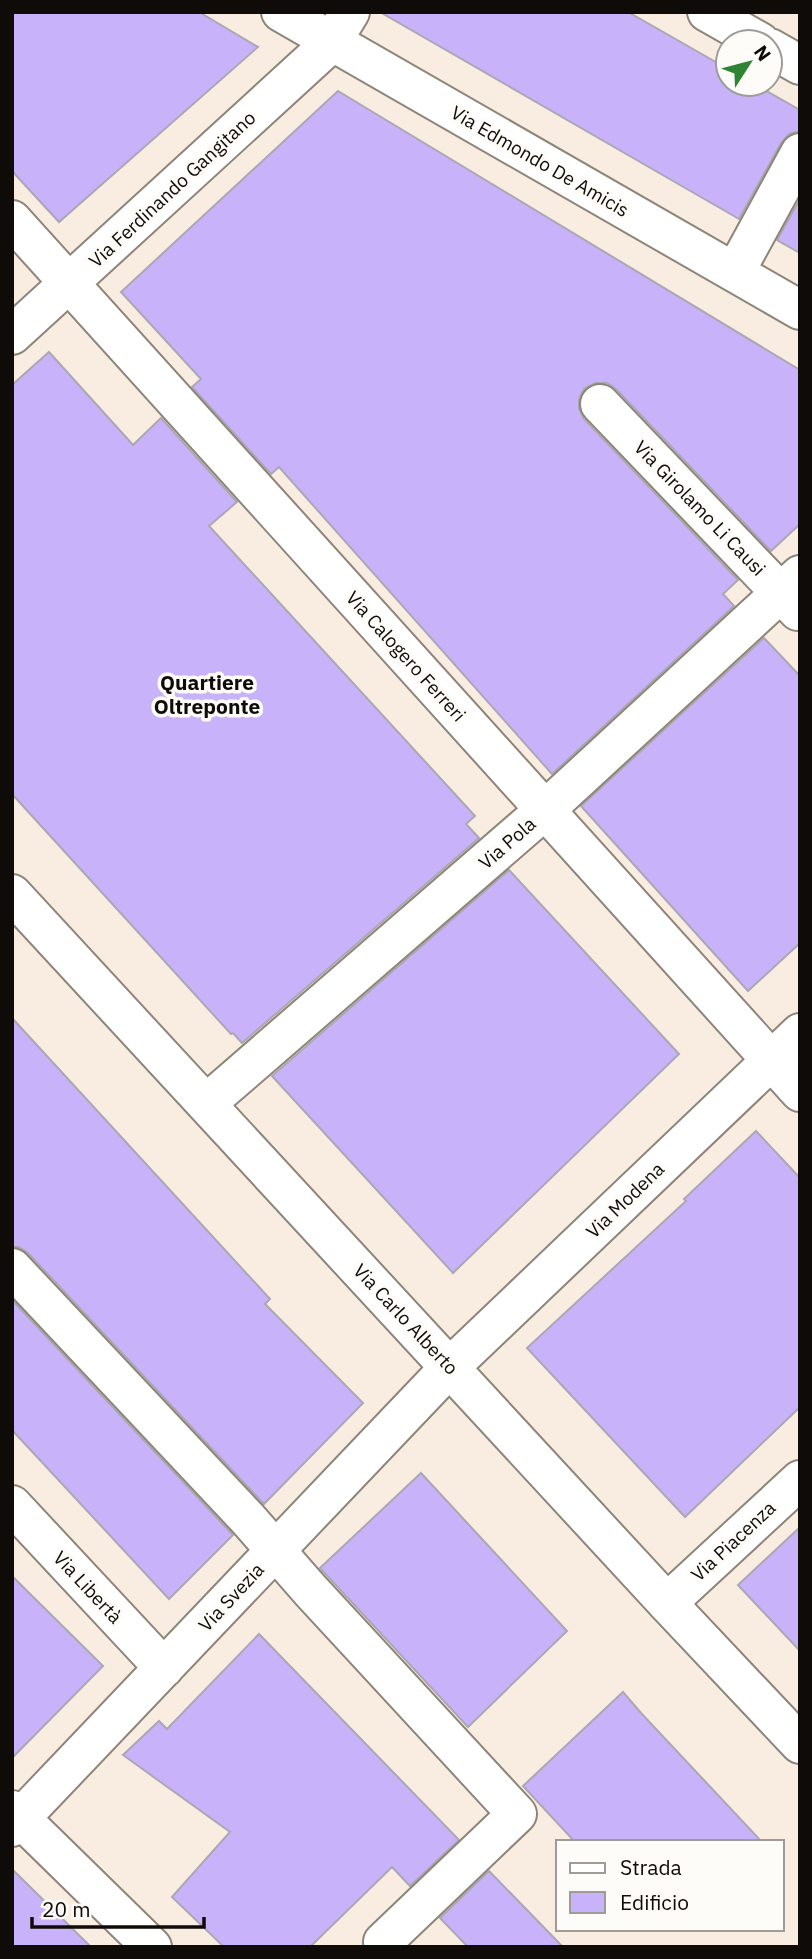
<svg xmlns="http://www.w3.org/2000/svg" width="812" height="1959" font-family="'IBM Plex Sans',sans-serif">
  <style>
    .building { fill: #c8b3fa; stroke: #aba7b5; stroke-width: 2 }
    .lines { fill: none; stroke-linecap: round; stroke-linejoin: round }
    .minor-casing { stroke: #8e8478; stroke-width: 42 }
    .major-casing { stroke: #8e8478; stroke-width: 42 }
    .minor { stroke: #fff; stroke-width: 38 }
    .major { stroke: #fff; stroke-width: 38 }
    .labels { text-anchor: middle; stroke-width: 7; stroke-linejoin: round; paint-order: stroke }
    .street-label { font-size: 19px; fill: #0f0b08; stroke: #fefcf9 }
    .neighbourhood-label { font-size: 21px; font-weight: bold; fill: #0f0b08; stroke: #fefcf9 }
  </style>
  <rect width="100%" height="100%" fill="#f8ede0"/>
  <path class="building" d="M12,12H199L258,47L59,222L12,171Z
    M380,12H628L728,69V84H754L800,110V131L789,134L781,143L739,219Z
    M338,91L800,370V524L771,551L616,389L607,383H595L584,389L579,399V409L584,419L738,580L723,594L734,606L552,774L279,467L271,474L192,387L201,379L121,292Z
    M800,199V253L777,240Z
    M49,352L133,445L161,418L237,502L209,526L475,816L466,824L479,838L242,1043L233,1033L231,1034L12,794V385Z
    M764,638L800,676V943L748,991L581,806Z
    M509,870L679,1054L453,1273L272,1076Z
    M12,1018L270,1299L265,1304L363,1403L264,1504L28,1253L19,1247H12Z
    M756,1131L800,1178V1407L685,1517L527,1348L686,1201L684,1199Z
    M12,1300L233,1535L169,1599L12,1430Z
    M421,1473L567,1631L468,1727L320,1568Z
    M800,1527V1651L738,1585Z
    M12,1576L103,1666L12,1758Z
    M259,1634L459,1840L410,1886L392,1867L310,1947H224L172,1897L230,1832L123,1755L159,1721L167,1729Z
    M623,1692L641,1713L762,1842H575L523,1786Z
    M12,1869L91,1947H12Z
    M489,1871L563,1947H468L440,1918Z"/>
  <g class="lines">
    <defs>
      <path id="minor" d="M281,12L800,310
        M707,12L760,42
        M770,48L800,65
        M12,220L800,1092
        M735,272L800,153
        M12,335L331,43L350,12
        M600,404L798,611
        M207,1103L545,810L800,575
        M12,1268L248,1519L311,1591L517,1814L383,1942L387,1947
        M12,1505L164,1668
        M667,1603L800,1480
        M12,1810L152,1947
        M12,1827L450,1367L800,1033"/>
      <path id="major" d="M12,894L667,1603L800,1744"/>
    </defs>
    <use href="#minor" class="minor-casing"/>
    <use href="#major" class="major-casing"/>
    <use href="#minor" class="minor"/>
    <use href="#major" class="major"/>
  </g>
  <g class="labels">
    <g class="street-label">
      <text transform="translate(540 161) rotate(30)" y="7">Via Edmondo De Amicis</text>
      <text transform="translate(172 189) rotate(-43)" y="7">Via Ferdinando Gangitano</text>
      <text transform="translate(700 508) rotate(46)" y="7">Via Girolamo Li Causi</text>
      <text transform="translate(406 656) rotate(48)" y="7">Via Calogero Ferreri</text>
      <text transform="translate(507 843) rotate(-41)" y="7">Via Pola</text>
      <text transform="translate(625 1200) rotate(-44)" y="7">Via Modena</text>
      <text transform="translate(406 1319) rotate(47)" y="7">Via Carlo Alberto</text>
      <text transform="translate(733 1541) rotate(-43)" y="7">Via Piacenza</text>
      <text transform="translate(88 1587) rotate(47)" y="7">Via Libertà</text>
      <text transform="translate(231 1597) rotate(-47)" y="7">Via Svezia</text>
    </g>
    <g class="neighbourhood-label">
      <text x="207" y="690">Quartiere<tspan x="207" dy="24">Oltreponte</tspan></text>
    </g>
  </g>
  <rect width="812" height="1959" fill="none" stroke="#0f0b08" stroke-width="28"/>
  <rect x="556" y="1840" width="228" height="91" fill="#fefcf9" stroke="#9e9c99" stroke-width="2"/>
  <rect x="570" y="1863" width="35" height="10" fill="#ffffff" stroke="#9e9c99" stroke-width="2"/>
  <text x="620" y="1875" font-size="21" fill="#0f0b08">Strada</text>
  <rect x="570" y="1892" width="35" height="21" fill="#c8b3fa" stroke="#9e9c99" stroke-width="2"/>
  <text x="620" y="1910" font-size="21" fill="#0f0b08">Edificio</text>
  <g transform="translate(749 63) rotate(54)"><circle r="33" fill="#fefcf9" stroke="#9e9c99" stroke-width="2"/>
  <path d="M0-5L12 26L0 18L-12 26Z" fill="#2e8432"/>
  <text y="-10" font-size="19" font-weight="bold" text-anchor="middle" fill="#0f0b08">N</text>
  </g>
  <path d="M32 1917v10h172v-10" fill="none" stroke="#0f0b08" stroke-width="3.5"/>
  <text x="42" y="1917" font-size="21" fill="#0f0b08" stroke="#fefcf9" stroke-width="5" paint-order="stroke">20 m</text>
</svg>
